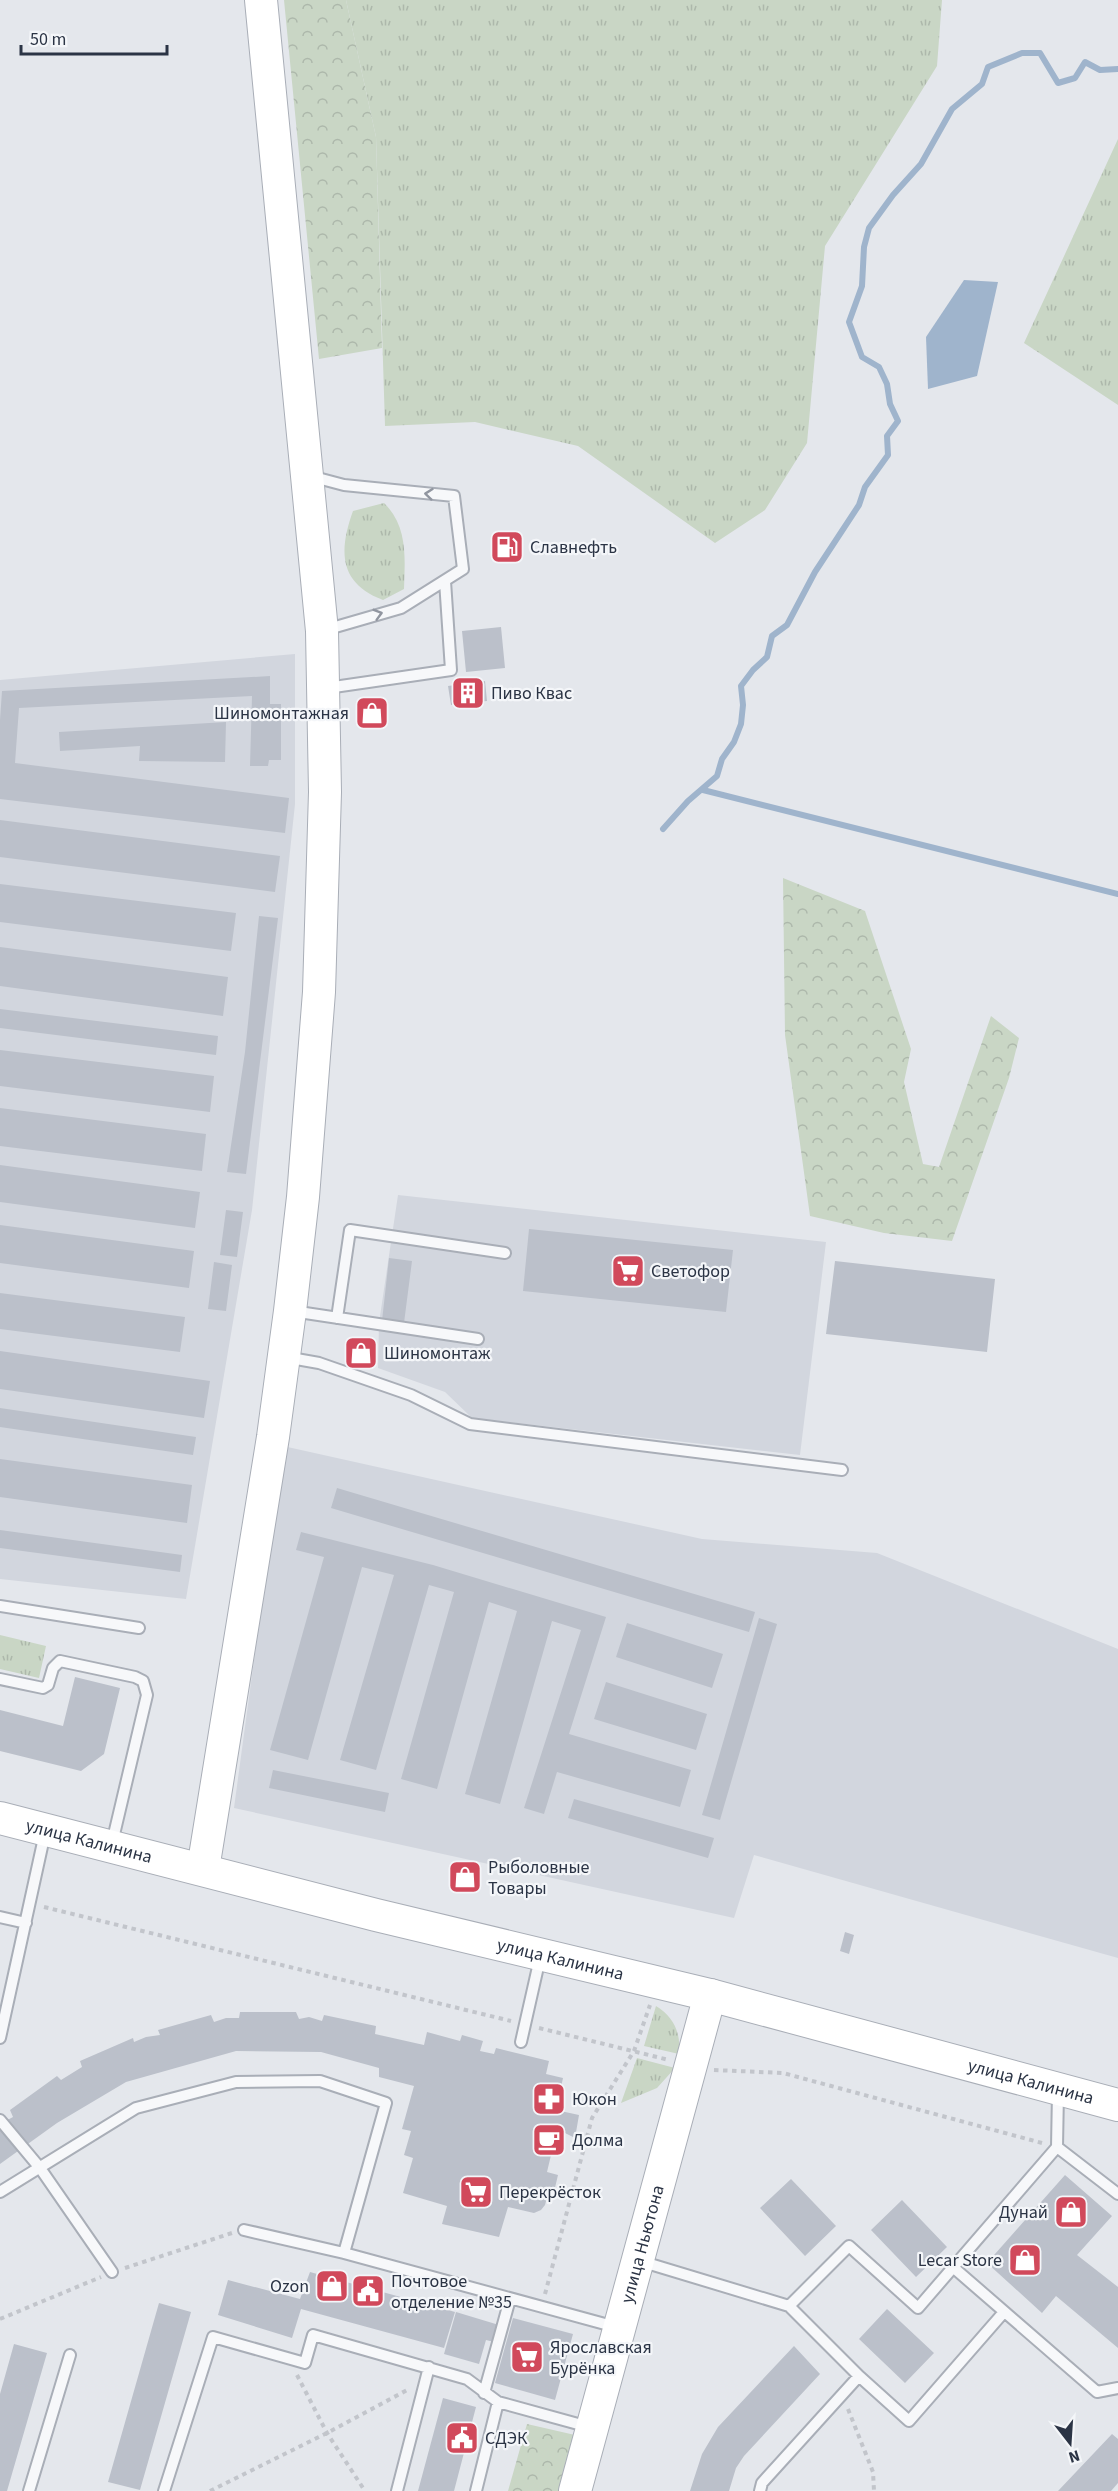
<svg xmlns="http://www.w3.org/2000/svg" width="1118" height="2491" font-family="'Source Sans 3',sans-serif">
  <style>
    .built { fill: #d2d6de }
    .grass { fill: url(#grass-tufts) }
    .forest { fill: url(#forest-crowns) }
    .water { fill: #9fb4cc }
    .lines { fill: none; stroke-linecap: round; stroke-linejoin: round }
    .stream { stroke: #9fb4cc; stroke-width: 6 }
    .building { fill: #bbc0ca }
    .lane-casing { stroke: #a9aeb7; stroke-width: 14 }
    .secondary-casing { stroke: #a9aeb7; stroke-width: 34 }
    .path { stroke: #c2c5cb; stroke-width: 4; stroke-dasharray: 4.5 4.5; stroke-linecap: butt }
    .lane { stroke: #f7f8fa; stroke-width: 10 }
    .secondary { stroke: #fff; stroke-width: 32 }
    .oneway { stroke: #9196a0 }
    .labels { text-anchor: middle; stroke-width: 4.5; stroke-linejoin: round; paint-order: stroke }
    .poi-label { font-size: 18px; fill: #2b3445; stroke: #f4f6f9; text-anchor: start }
    .street-label { font-size: 18px; fill: #2b3445; stroke: #f4f6f9 }
  </style>
  <defs>
    <pattern id="grass-tufts" width="24" height="20" patternUnits="userSpaceOnUse" patternTransform="scale(1.5)"><rect width="24" height="20" fill="#c9d6c5"/><path d="M3 7l-1-3M5 7V3M7 7l1-3M15 17l-1-3M17 17v-4M19 17l1-3" fill="none" stroke="#adb8ab"/></pattern>
    <pattern id="forest-crowns" width="20" height="18" patternUnits="userSpaceOnUse" patternTransform="scale(1.5)"><rect width="20" height="18" fill="#c9d6c5"/><path d="M2 6a3 3 0 1 1 6 0M12 15a3 3 0 1 1 6 0" fill="none" stroke="#adb8ab"/></pattern>
  </defs>
  <rect width="100%" height="100%" fill="#e4e7ec"/>
  <path class="built" d="M295,654V804L252,1210L186,1599L0,1579V680Z
    M398,1195L826,1242L800,1455L472,1418L445,1392L378,1368L379,1323Z
    M283,1446L702,1539L877,1553L1118,1649V1958L754,1855L734,1918L234,1808Z"/>
  <path class="grass" d="M346,0H942L937,66L825,246L807,443L765,510L715,543L578,446L475,422L385,426L376,137Z
    M1118,139V405L1024,343Z
    M384,503C408,526 405,558 404,589L383,600C338,583 339,550 353,511Z
    M0,1635L46,1646L39,1678L0,1669Z
    M656,2006C674,2017 681,2033 679,2054L644,2046Z
    M637,2058L675,2068L657,2088L621,2103Z"/>
  <path class="forest" d="M284,0H346L376,137L382,348L319,359Z
    M783,878L865,911L911,1049L904,1082L923,1164L939,1167L991,1016L1019,1038L1009,1078L952,1241L884,1233L810,1216L785,1035Z
    M527,2424L575,2435L561,2491H508Z"/>
  <path class="water" d="M964,280L998,282L977,376L928,389L926,337Z"/>
  <g class="lines">
    <path class="stream" d="M703,790L1118,894
      M663,829L688,801L717,776L722,759L734,742L741,724L743,705L741,686L753,670L767,657L772,636L787,625L815,572L859,505L865,487L888,455L887,436L898,421L890,404L887,384L879,367L862,357L849,322L862,286L864,247L869,228L893,195L921,164L952,109L982,84L988,67L1022,53H1040L1058,83L1075,78L1085,62L1100,70L1118,69"/>
  </g>
  <path class="building" d="M495,536H517L518,558H496Z
    M501,627L505,668L466,672L462,631Z
    M270,676V704H281V760H269L268,766H250L252,696L19,708L15,763L289,798L285,833L0,799V720L2,691Z
    M485,681L487,701L451,705L448,686Z
    M226,722L225,762L139,761L140,746L60,751L59,732Z
    M0,820L280,856L275,892L0,857Z
    M0,884L236,913L231,951L0,922Z
    M259,916L278,918L246,1174L227,1172L245,1052Z
    M0,947L228,977L223,1016L0,986Z
    M0,1009L218,1036L216,1055L0,1028Z
    M0,1050L214,1076L210,1112L0,1086Z
    M0,1108L206,1134L202,1171L0,1146Z
    M0,1165L200,1192L195,1228L0,1202Z
    M226,1210L243,1212L237,1257L220,1255Z
    M0,1225L194,1251L189,1288L0,1263Z
    M529,1229L733,1250L726,1312L523,1291Z
    M389,1258L412,1261L404,1323L382,1321Z
    M835,1261L995,1279L987,1352L826,1334Z
    M214,1262L232,1265L226,1311L208,1309Z
    M0,1293L185,1317L180,1352L0,1329Z
    M351,1342H371L370,1364H351Z
    M0,1351L210,1381L204,1418L0,1389Z
    M0,1408L196,1437L193,1455L0,1427Z
    M0,1459L192,1485L187,1523L0,1497Z
    M337,1488L755,1612L749,1632L331,1508Z
    M0,1530L182,1555L180,1572L0,1548Z
    M301,1532L433,1565L606,1617L569,1734L691,1770L680,1807L557,1772L544,1814L524,1808L581,1630L552,1621L500,1804L465,1794L517,1611L489,1602L437,1789L401,1779L454,1592L429,1585L376,1770L340,1760L394,1575L362,1567L308,1760L270,1750L324,1557L296,1550Z
    M759,1618L777,1624L720,1820L702,1815Z
    M627,1623L723,1654L712,1688L616,1657Z
    M75,1677L120,1688L104,1754L81,1771L0,1751V1710L63,1726Z
    M606,1682L707,1714L696,1750L594,1719Z
    M273,1770L389,1793L385,1812L269,1788Z
    M574,1799L714,1838L708,1858L568,1818Z
    M455,1869L479,1874L476,1885L452,1880Z
    M845,1932L854,1935L849,1954L840,1951Z
    M240,2012H296L299,2019L309,2017L322,2021L324,2015L376,2026L375,2034L424,2045L427,2032L460,2041L462,2035L483,2041L480,2051L494,2054L496,2048L549,2061L546,2074L563,2078L556,2110L579,2115L575,2138L565,2133L564,2138L556,2134L547,2172L558,2175L554,2192L549,2190L545,2205L541,2210L534,2213L508,2207L499,2237L442,2224L447,2206L403,2193L413,2158L404,2155L411,2131L402,2129L414,2086L379,2077V2068L321,2052L236,2051L126,2082L57,2123L0,2164V2124L13,2117L10,2110L57,2076L61,2080L82,2067L80,2061L133,2038L134,2042L146,2037L160,2035L158,2030L211,2015L214,2022L226,2018H239Z
    M1065,2175L1112,2216L1077,2255L1118,2287V2348L1056,2296L1042,2313L987,2263Z
    M791,2179L836,2226L805,2256L760,2208Z
    M902,2200L947,2247L916,2277L871,2230Z
    M310,2272L455,2312L444,2348L301,2309L292,2338L218,2315L228,2280L300,2299Z
    M444,2300L457,2304L455,2310L442,2307Z
    M159,2303L191,2312L140,2490L108,2482Z
    M887,2309L934,2353L905,2383L859,2339Z
    M456,2312L499,2325L494,2342L486,2340L479,2364L444,2354Z
    M513,2318L573,2334L555,2400L495,2383Z
    M14,2344L47,2353L7,2491H0V2394Z
    M794,2346L820,2374L744,2456L736,2468L729,2491H690L702,2454L718,2427Z
    M443,2398L476,2407L454,2491H418Z
    M1112,2434L1118,2439V2483L1111,2491H1058Z"/>
  <g class="lines">
    <defs>
      <path id="lane" d="M310,476L344,485L454,496L463,569L401,608L325,630
        M327,688L451,670L445,581
        M292,1311L478,1339
        M337,1318L350,1230L505,1253
        M285,1357L319,1363L411,1395L470,1424L842,1470
        M0,1606L139,1628
        M0,1679L43,1688L48,1685L53,1668L60,1661L135,1677L143,1681L147,1695L112,1843
        M0,1917L26,1923
        M0,2038L45,1833
        M521,2042L540,1958
        M0,2120L40,2168L112,2272
        M1057,2147L1118,2194
        M0,2192L136,2108L236,2082L320,2081L386,2103L344,2253
        M244,2230L344,2253L616,2327
        M640,2261L789,2306L849,2246L918,2308L1057,2147L1058,2092
        M954,2268L1097,2392L1118,2388
        M789,2306L859,2376
        M484,2393L510,2299
        M29,2491L70,2355
        M164,2491L213,2337L305,2363L313,2335L467,2379L498,2402L589,2427
        M397,2491L429,2367
        M476,2491L498,2402
        M760,2491L762,2483L859,2376L909,2421L1004,2312"/>
      <g id="secondary">
        <path id="s1" d="M0,1818L376,1915L710,1995L1118,2105"/>
        <path d="M203,1869L273,1437L290,1311L303,1197L319,992L325,792L322,631L261,0"/>
        <path id="s2" d="M575,2491L710,1995"/>
      </g>
    </defs>
    <use href="#lane" class="lane-casing"/>
    <use href="#secondary" class="secondary-casing"/>
    <path class="path" d="M44,1907L511,2021
      M539,2028L669,2060
      M714,2070L783,2073L1042,2143
      M125,2268L232,2233
      M545,2294L592,2118L634,2051L650,2005
      M0,2319L101,2277
      M297,2375L327,2433L365,2491
      M848,2409L873,2472L874,2491
      M210,2491L327,2433L409,2389"/>
    <use href="#lane" class="lane"/>
    <use href="#secondary" class="secondary"/>
  </g>
  <defs><path id="oneway-chevron" d="M-2-3.5L2.5 0L-2 3.5" fill="none" stroke-width="1.6" stroke-linecap="round" stroke-linejoin="round" transform="scale(1.5)"/></defs>
  <g class="oneway">
    <use href="#oneway-chevron" transform="translate(429 494) rotate(-174)"/>
    <use href="#oneway-chevron" transform="translate(378 614) rotate(-16)"/>
  </g>
  <defs>
    <symbol id="fuel-square" viewBox="-11 -11 22 22"><rect x="-9" y="-9" width="18" height="18" rx="4" fill="#d1495b" stroke="#f4f6f9"/><path d="M-5.5-6h7V0h2V4h1.3V-2.5L3-4.5l.8-.8L6-3V5H2.5V1h-1V6h-7ZM-4.2-4.7v3.2H.2V-4.7Z" fill="#fff"/></symbol>
    <symbol id="building-square" viewBox="-11 -11 22 22"><rect x="-9" y="-9" width="18" height="18" rx="4" fill="#d1495b" stroke="#f4f6f9"/><path d="M-4-6H4V6H1V3H-1V6H-4ZM-2.5-4.3h1.7v1.8h-1.7ZM.8-4.3h1.7v1.8H.8ZM-2.5-1h1.7V.8h-1.7ZM.8-1h1.7V.8H.8Z" fill="#fff"/></symbol>
    <symbol id="shop-square" viewBox="-11 -11 22 22"><rect x="-9" y="-9" width="18" height="18" rx="4" fill="#d1495b" stroke="#f4f6f9"/><path d="M-5-2.5h2.3a2.7 3.5 0 0 1 5.4 0H5L5.5 6h-11ZM-1.5-2.5h3a1.5 2.3 0 0 0-3 0Z" fill="#fff"/></symbol>
    <symbol id="supermarket-square" viewBox="-11 -11 22 22"><rect x="-9" y="-9" width="18" height="18" rx="4" fill="#d1495b" stroke="#f4f6f9"/><path d="M-6-5.5h2.5l.6 2H6L4.5 2H-2.5L-4.4-4H-6ZM-1.5 3.2a1.3 1.3 0 1 0 .1 0ZM3 3.2a1.3 1.3 0 1 0 .1 0Z" fill="#fff"/></symbol>
    <symbol id="pharmacy-square" viewBox="-11 -11 22 22"><rect x="-9" y="-9" width="18" height="18" rx="4" fill="#d1495b" stroke="#f4f6f9"/><path d="M-2-6h4v4h4v4h-4v4h-4v-4h-4v-4h4Z" fill="#fff"/></symbol>
    <symbol id="cafe-square" viewBox="-11 -11 22 22"><rect x="-9" y="-9" width="18" height="18" rx="4" fill="#d1495b" stroke="#f4f6f9"/><path d="M-5.5-4.5H6V0H3Q3 3.5 0 3.5H-2.5Q-5.5 3.5-5.5 0ZM3-3.2v2h1.7v-2ZM-6 4.5H4V6H-6Z" fill="#fff"/></symbol>
    <symbol id="civic-square" viewBox="-11 -11 22 22"><rect x="-9" y="-9" width="18" height="18" rx="4" fill="#d1495b" stroke="#f4f6f9"/><path d="M-.6-6.5H3V-4.5H.6V-3L4-1V1h2V6H-6V1h2V-1L-.6-3ZM-1.2 2.5V6h2.4V2.5Z" fill="#fff"/></symbol>
  </defs>
  <g fill-rule="evenodd">
    <use href="#fuel-square" x="488" y="528" width="38" height="38"/>
    <use href="#building-square" x="449" y="674" width="38" height="38"/>
    <use href="#shop-square" x="353" y="694" width="38" height="38"/>
    <use href="#supermarket-square" x="609" y="1252" width="38" height="38"/>
    <use href="#shop-square" x="342" y="1334" width="38" height="38"/>
    <use href="#shop-square" x="446" y="1858" width="38" height="38"/>
    <use href="#pharmacy-square" x="530" y="2080" width="38" height="38"/>
    <use href="#cafe-square" x="530" y="2121" width="38" height="38"/>
    <use href="#supermarket-square" x="457" y="2173" width="38" height="38"/>
    <use href="#shop-square" x="1052" y="2193" width="38" height="38"/>
    <use href="#shop-square" x="1006" y="2241" width="38" height="38"/>
    <use href="#shop-square" x="313" y="2267" width="38" height="38"/>
    <use href="#civic-square" x="349" y="2272" width="38" height="38"/>
    <use href="#supermarket-square" x="508" y="2338" width="38" height="38"/>
    <use href="#civic-square" x="443" y="2419" width="38" height="38"/>
  </g>
  <g class="labels">
    <g class="poi-label">
      <text x="530" y="553">Славнефть</text>
      <text x="491" y="699">Пиво Квас</text>
      <text x="349" y="719" text-anchor="end">Шиномонтажная</text>
      <text x="651" y="1277">Светофор</text>
      <text x="384" y="1359">Шиномонтаж</text>
      <text x="488" y="1873">Рыболовные<tspan x="488" dy="21">Товары</tspan></text>
      <text x="572" y="2105">Юкон</text>
      <text x="572" y="2146">Долма</text>
      <text x="499" y="2198">Перекрёсток</text>
      <text x="1048" y="2218" text-anchor="end">Дунай</text>
      <text x="1002" y="2266" text-anchor="end">Lecar Store</text>
      <text x="391" y="2287">Почтовое<tspan x="391" dy="21">отделение №35</tspan></text>
      <text x="309" y="2292" text-anchor="end">Ozon</text>
      <text x="550" y="2353">Ярославская<tspan x="550" dy="21">Бурёнка</tspan></text>
      <text x="485" y="2444">СДЭК</text>
    </g>
    <g class="street-label">
      <text dy="6" stroke="none"><textPath href="#s1" startOffset="92">улица Калинина</textPath></text>
      <text dy="6" stroke="none"><textPath href="#s1" startOffset="578">улица Калинина</textPath></text>
      <text dy="6" stroke="none"><textPath href="#s1" startOffset="1064">улица Калинина</textPath></text>
      <text dy="6" stroke="none"><textPath href="#s2" startOffset="256">улица Ньютона</textPath></text>
    </g>
  </g>
  <g transform="translate(1070 2443) rotate(163)" stroke="#f4f6f9" stroke-width="4.5" paint-order="stroke">
  <path d="M0-4.5L10 22L0 15L-10 22Z" fill="#2b3445"/>
  <text y="-9" font-size="16" font-weight="bold" text-anchor="middle" fill="#2b3445">N</text>
  </g>
  <path d="M21 45v9h146v-9" fill="none" stroke="#2b3445" stroke-width="3"/>
  <text x="30" y="45" font-size="18" fill="#2b3445" stroke="#f4f6f9" stroke-width="4.5" paint-order="stroke">50 m</text>
</svg>
